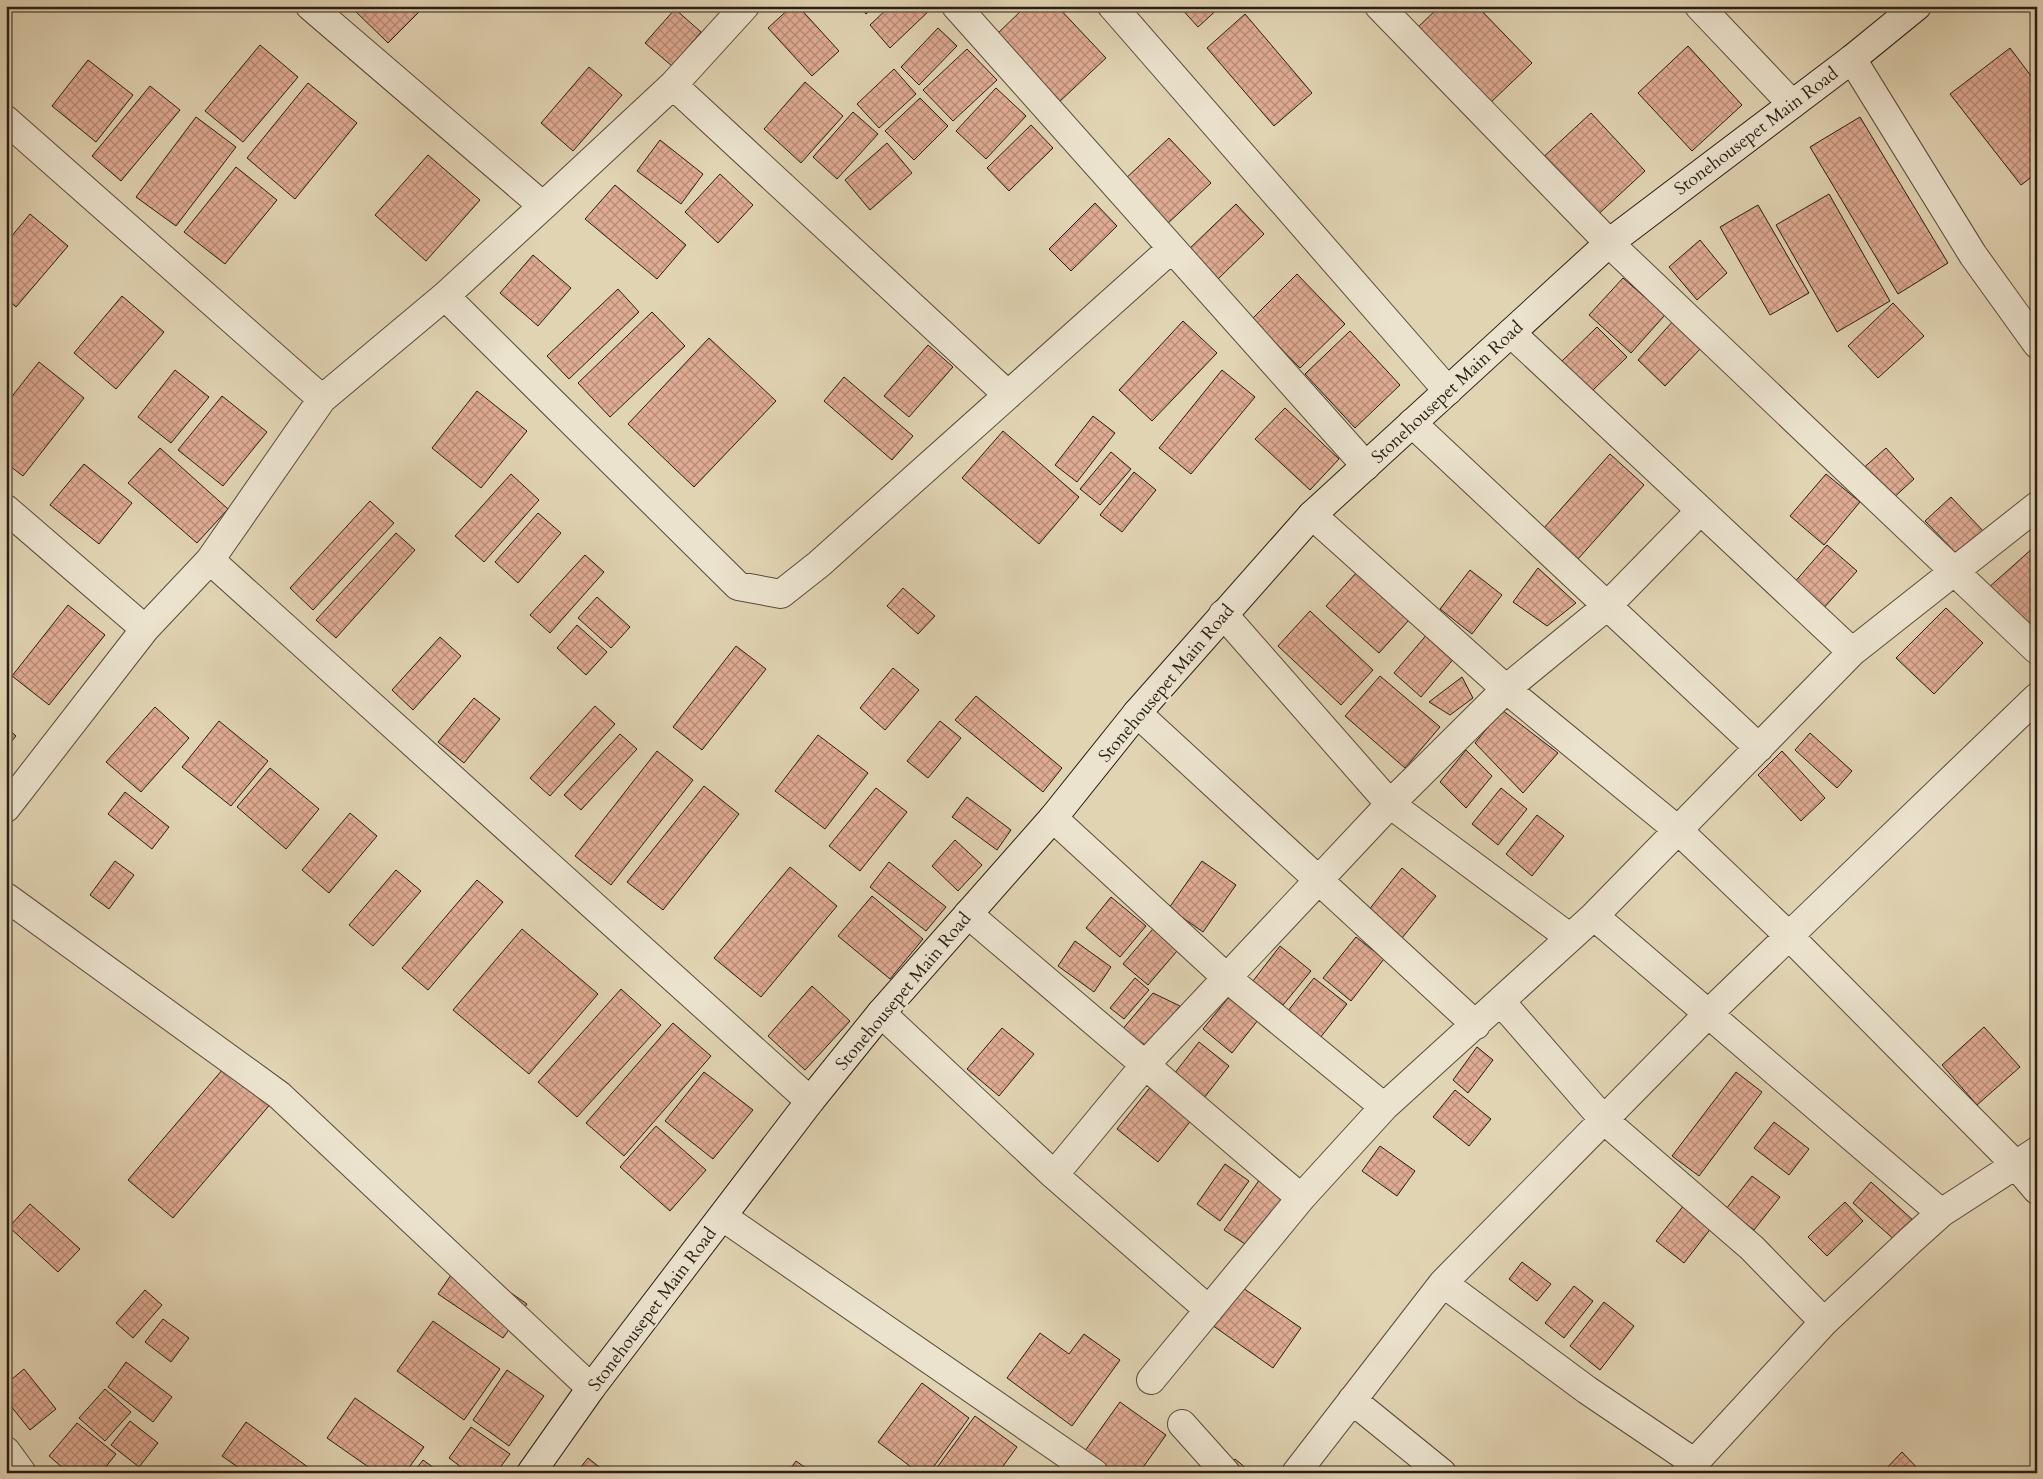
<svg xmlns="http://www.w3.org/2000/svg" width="2043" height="1479" font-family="Cardo,serif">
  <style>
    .building { fill: url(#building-cross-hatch); stroke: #291e15 }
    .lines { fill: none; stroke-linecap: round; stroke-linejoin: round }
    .minor-casing { stroke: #574c3c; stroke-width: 30 }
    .secondary-casing { stroke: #291e15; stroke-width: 30 }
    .minor { stroke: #ece3ce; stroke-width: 28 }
    .secondary { stroke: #ece3ce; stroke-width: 28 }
    .labels { text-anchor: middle; stroke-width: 4; stroke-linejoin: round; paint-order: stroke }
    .street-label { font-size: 18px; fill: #291e15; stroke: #ece3ce }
  </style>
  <defs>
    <pattern id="building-cross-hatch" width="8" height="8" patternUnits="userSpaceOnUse" patternTransform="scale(1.25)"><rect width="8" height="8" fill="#e0ab93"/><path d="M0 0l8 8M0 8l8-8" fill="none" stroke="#b68b77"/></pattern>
  </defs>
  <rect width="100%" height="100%" fill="#e1d4b3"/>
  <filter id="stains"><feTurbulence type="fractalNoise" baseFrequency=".004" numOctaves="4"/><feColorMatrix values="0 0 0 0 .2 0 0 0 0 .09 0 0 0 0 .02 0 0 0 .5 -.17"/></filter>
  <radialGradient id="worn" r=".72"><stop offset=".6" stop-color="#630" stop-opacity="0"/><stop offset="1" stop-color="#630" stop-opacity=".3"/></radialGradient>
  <path class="building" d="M350,6H425L388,43Z
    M792,6H798L839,51L812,76L768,28Z
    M859,6H875L866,14Z
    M890,6H930L932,8L890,48L870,25Z
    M1026,6H1057L1106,58L1057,104L994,37Z
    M1179,6H1221L1198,27Z
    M1440,6H1477L1532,63L1488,105L1416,29Z
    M675,9L701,32L672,66L645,43Z
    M1245,14L1312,93L1274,126L1207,48Z
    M938,28L957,46L919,85L901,67Z
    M260,45L298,77L243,142L205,111Z
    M1688,46L1742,105L1692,151L1638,93Z
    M2010,48L2037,84V173L2021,185L1950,94Z
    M967,49L997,80L953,121L923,90Z
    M88,60L133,95L96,142L52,106Z
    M589,67L622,95L573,151L541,123Z
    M894,69L916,94L879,128L857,104Z
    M805,82L843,116L801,163L764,129Z
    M308,83L357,123L295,199L247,158Z
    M150,86L180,110L121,181L92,156Z
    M996,88L1026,116L986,159L956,131Z
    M920,98L948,126L914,160L885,131Z
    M853,112L878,134L837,179L813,157Z
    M1591,113L1645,171L1592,220L1538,162Z
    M196,117L236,147L176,226L136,197Z
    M1860,117L1948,263L1898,294L1810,147Z
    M1031,125L1053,148L1009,191L987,168Z
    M1169,138L1211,183L1165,226L1123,181Z
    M660,140L703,174L681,204L637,171Z
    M887,143L912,173L870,210L845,180Z
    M428,155L480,200L426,261L375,215Z
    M236,167L277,200L225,264L184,232Z
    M720,174L753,205L718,243L685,212Z
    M615,185L686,245L657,279L585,219Z
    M1829,194L1890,301L1837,332L1776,225Z
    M1095,203L1117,226L1071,271L1049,249Z
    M1236,204L1264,234L1217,280L1188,250Z
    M1758,205L1809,293L1770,315L1720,227Z
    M30,214L68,246L16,307L6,298V243Z
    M1700,240L1727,273L1697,300L1669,267Z
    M533,255L571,288L538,326L500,293Z
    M1297,274L1345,324L1300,368L1252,319Z
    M1623,278L1665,315L1631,353L1589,315Z
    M618,289L639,312L569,379L547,356Z
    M122,296L164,332L116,389L74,353Z
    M1893,303L1924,336L1878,378L1848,346Z
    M652,312L685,346L610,417L578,383Z
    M1674,320L1702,347L1665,386L1638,360Z
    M1183,321L1217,353L1152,421L1119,390Z
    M1597,327L1627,357L1591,392L1561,362Z
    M1350,331L1400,385L1355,428L1305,374Z
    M709,338L776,401L694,487L628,424Z
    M928,345L953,367L909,417L884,396Z
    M39,362L84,398L23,476L6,463V404Z
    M175,370L209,397L171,443L138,417Z
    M1222,370L1255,397L1191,474L1159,448Z
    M844,377L913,436L892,460L824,401Z
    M477,391L527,431L481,488L432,448Z
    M222,396L267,432L223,486L178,450Z
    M1285,408L1339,459L1310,490L1255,439Z
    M1093,416L1115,433L1077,482L1055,465Z
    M1003,431L1079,497L1039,544L962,478Z
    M160,448L228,509L197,543L128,483Z
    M1886,448L1914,479L1890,501L1860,471Z
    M1111,452L1131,469L1100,505L1080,489Z
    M1610,454L1644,485L1578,559L1543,529Z
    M84,464L132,503L99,544L50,505Z
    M1134,472L1156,490L1122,532L1100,515Z
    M511,474L539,500L484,562L455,536Z
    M1826,474L1860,502L1824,545L1790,516Z
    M1951,497L1985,533L1959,556L1925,521Z
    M370,501L394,523L313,610L290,588Z
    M538,513L561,533L518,583L495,562Z
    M396,533L415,550L336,638L316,620Z
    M1827,545L1857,571L1822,610L1793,584Z
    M2033,548L2037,551V635L1988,588Z
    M585,555L604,572L550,633L530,615Z
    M1538,568L1576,603L1547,626L1513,602Z
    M1470,570L1502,595L1472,634L1440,609Z
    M1357,572L1409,620L1379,653L1326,606Z
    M903,588L935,616L918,634L887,606Z
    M597,597L630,627L611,648L578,618Z
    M68,605L105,635L49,705L12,676Z
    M1946,608L1983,643L1934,694L1896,658Z
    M1310,611L1373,670L1341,705L1278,646Z
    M577,625L607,652L586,675L557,648Z
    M1429,632L1456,656L1421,697L1394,673Z
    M440,637L461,656L413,710L392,690Z
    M736,646L766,669L702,750L673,727Z
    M893,668L919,690L885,730L860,708Z
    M1380,676L1440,727L1405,768L1345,716Z
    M1462,677L1473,698L1450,715L1429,702Z
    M976,696L1062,768L1043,792L955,720Z
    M474,698L500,719L464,763L438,742Z
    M595,706L615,724L550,796L530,778Z
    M155,707L189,738L141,792L106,762Z
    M1502,710L1558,753L1523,793L1475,743Z
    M219,721L268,761L231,806L182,767Z
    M940,721L961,738L928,778L907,761Z
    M6,727L16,736L6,748Z
    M1810,733L1852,771L1837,788L1795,750Z
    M620,734L637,749L581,810L564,795Z
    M818,735L868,773L825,829L775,791Z
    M1466,750L1492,776L1466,808L1440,782Z
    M657,751L693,780L611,885L575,856Z
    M1782,751L1825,798L1801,821L1758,775Z
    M270,768L319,809L286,849L237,807Z
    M704,786L739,814L663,910L627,882Z
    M876,788L907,812L860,871L829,846Z
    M1501,788L1527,809L1498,845L1472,824Z
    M125,792L169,827L152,849L108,814Z
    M967,797L1011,830L997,850L952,817Z
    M350,813L377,836L329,893L302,870Z
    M1537,815L1564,836L1532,876L1506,854Z
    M955,840L982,865L958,891L932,866Z
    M115,861L134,875L109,909L90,895Z
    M1202,861L1236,885L1203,932L1169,908Z
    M889,862L946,907L926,931L870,887Z
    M790,867L837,906L761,997L714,958Z
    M1402,868L1436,896L1402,938L1368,911Z
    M396,870L421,891L373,946L349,925Z
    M477,880L503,902L428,990L402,968Z
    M872,896L923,939L890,979L838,936Z
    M1111,897L1146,926L1120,957L1086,928Z
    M1158,923L1183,944L1148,985L1123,964Z
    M522,929L598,994L529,1074L453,1010Z
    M1356,937L1384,959L1351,1001L1323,978Z
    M1075,941L1111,967L1094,992L1058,966Z
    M1280,946L1311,971L1283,1005L1253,981Z
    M1135,978L1149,990L1124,1019L1110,1008Z
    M1314,978L1347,1004L1316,1043L1283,1017Z
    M812,986L850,1021L805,1070L768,1036Z
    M621,989L661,1025L577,1117L538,1082Z
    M1233,992L1262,1015L1232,1053L1203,1029Z
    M1153,993L1180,1006L1147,1046L1121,1031Z
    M673,1023L711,1056L624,1156L586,1123Z
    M1984,1027L2020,1067L1977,1105L1942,1065Z
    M1002,1028L1034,1054L999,1096L967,1069Z
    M1199,1042L1229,1066L1204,1098L1174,1074Z
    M1477,1047L1493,1060L1468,1093L1453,1080Z
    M229,1062L273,1101L173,1218L128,1180Z
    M704,1072L753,1110L713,1159L665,1121Z
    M1736,1072L1762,1092L1699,1176L1672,1156Z
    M1152,1085L1193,1118L1158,1162L1117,1129Z
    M1455,1090L1491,1119L1469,1146L1433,1117Z
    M1774,1122L1809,1149L1789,1175L1754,1148Z
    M656,1126L706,1170L670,1211L620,1167Z
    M1380,1146L1415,1171L1397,1196L1362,1171Z
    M1225,1164L1249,1181L1220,1221L1197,1204Z
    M1752,1176L1780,1197L1754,1230L1726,1209Z
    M1260,1179L1286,1197L1251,1248L1224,1230Z
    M1871,1182L1915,1222L1897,1242L1853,1203Z
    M1845,1202L1863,1221L1827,1256L1808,1237Z
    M30,1204L80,1249L58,1272L9,1227Z
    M1684,1205L1712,1227L1684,1263L1656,1241Z
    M462,1259L527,1304L503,1338L438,1294Z
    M1522,1262L1551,1284L1537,1301L1509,1279Z
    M1240,1286L1301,1328L1273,1368L1212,1325Z
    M1574,1286L1593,1301L1564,1338L1545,1323Z
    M145,1290L162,1305L133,1338L116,1323Z
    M1604,1302L1634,1326L1600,1370L1570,1346Z
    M163,1319L189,1338L171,1362L145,1342Z
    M433,1321L500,1369L464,1420L397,1371Z
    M1040,1333L1069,1354L1084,1334L1120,1360L1072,1426L1007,1378Z
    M126,1362L172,1397L153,1422L108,1387Z
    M24,1369L56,1409L30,1430L6,1400V1384Z
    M507,1370L544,1396L509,1446L473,1420Z
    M922,1383L969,1418L929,1473H919L878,1442Z
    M105,1389L131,1412L105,1441L79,1418Z
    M355,1398L424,1447L405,1473H377L327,1438Z
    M1120,1402L1166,1435L1139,1473H1108L1082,1455Z
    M975,1416L1017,1447L998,1473H933Z
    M130,1421L158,1443L139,1467L111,1445Z
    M246,1422L316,1473H246L222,1456Z
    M77,1423L116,1454L101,1473H69L49,1456Z
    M471,1427L510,1454L496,1473H469L449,1458Z
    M1902,1452L1922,1473H1882Z
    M588,1458L607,1473H576Z
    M1235,1459L1252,1473H1223Z
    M423,1460L441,1473H413Z
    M796,1461L813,1473H787Z"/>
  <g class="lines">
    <defs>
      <path id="minor" d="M956,6L1366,466
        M1112,6L1448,391
        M1379,6L1609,243L2037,650
        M1699,6L1792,104
        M1852,59L1973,255L2037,344
        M673,85L1008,395
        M6,120L322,399
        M543,206L673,85L745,6
        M445,296L738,586L781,594L819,564L1171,249
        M1511,333L1852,652
        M1412,423L1759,748
        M6,509L145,629
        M1312,515L1506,689L1679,831L1790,937L2015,1164L2037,1190
        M210,560L322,399L445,296L543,206L310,6
        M1223,614L1390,804L1569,937
        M1137,713L1476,1025
        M6,808L145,629L210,560L810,1101
        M1053,818L1227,978L1384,1107
        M6,897L279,1095L591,1388
        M968,914L1301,1198
        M1594,916L1941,1213
        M1502,1003L1604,1120L1752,1248L1824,1322
        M881,1013L1054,1175L1209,1310
        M1054,1175L1144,1066L1390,804L1506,689L1606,607L1700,511
        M723,1217L1094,1473
        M1443,1283L1587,1390L1695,1463
        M1151,1380L1301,1198L1384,1107L1594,916L1852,652L2037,506
        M1352,1400L1442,1473
        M1182,1424L1226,1473
        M6,1451L22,1473
        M1296,1473L1443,1283L1709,1013L2037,697
        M1685,1473L1824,1322L1910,1241L1941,1213L2037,1151"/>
      <path id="secondary" d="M531,1473L591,1388L810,1101L881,1013L1053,818L1137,713L1312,515L1609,243L1852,59L1917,6"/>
    </defs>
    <use href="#minor" class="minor-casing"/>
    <use href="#secondary" class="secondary-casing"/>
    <use href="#minor" class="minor"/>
    <use href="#secondary" class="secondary"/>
  </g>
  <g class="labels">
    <g class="street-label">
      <text transform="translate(1756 131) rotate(-37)" y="6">Stonehousepet Main Road</text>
      <text transform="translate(1447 392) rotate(-43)" y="6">Stonehousepet Main Road</text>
      <text transform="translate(1166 683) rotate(-50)" y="6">Stonehousepet Main Road</text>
      <text transform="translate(903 991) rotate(-50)" y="6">Stonehousepet Main Road</text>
      <text transform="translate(652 1309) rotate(-53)" y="6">Stonehousepet Main Road</text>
    </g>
  </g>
  <rect width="2043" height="1479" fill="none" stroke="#e1d4b3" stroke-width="25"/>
  <rect x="8" y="8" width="2028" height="1464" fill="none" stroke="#291e15" stroke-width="2.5"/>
  <rect x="12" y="12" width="2018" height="1454" fill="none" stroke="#291e15"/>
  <rect width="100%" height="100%" filter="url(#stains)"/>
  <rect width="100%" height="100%" fill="url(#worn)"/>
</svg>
